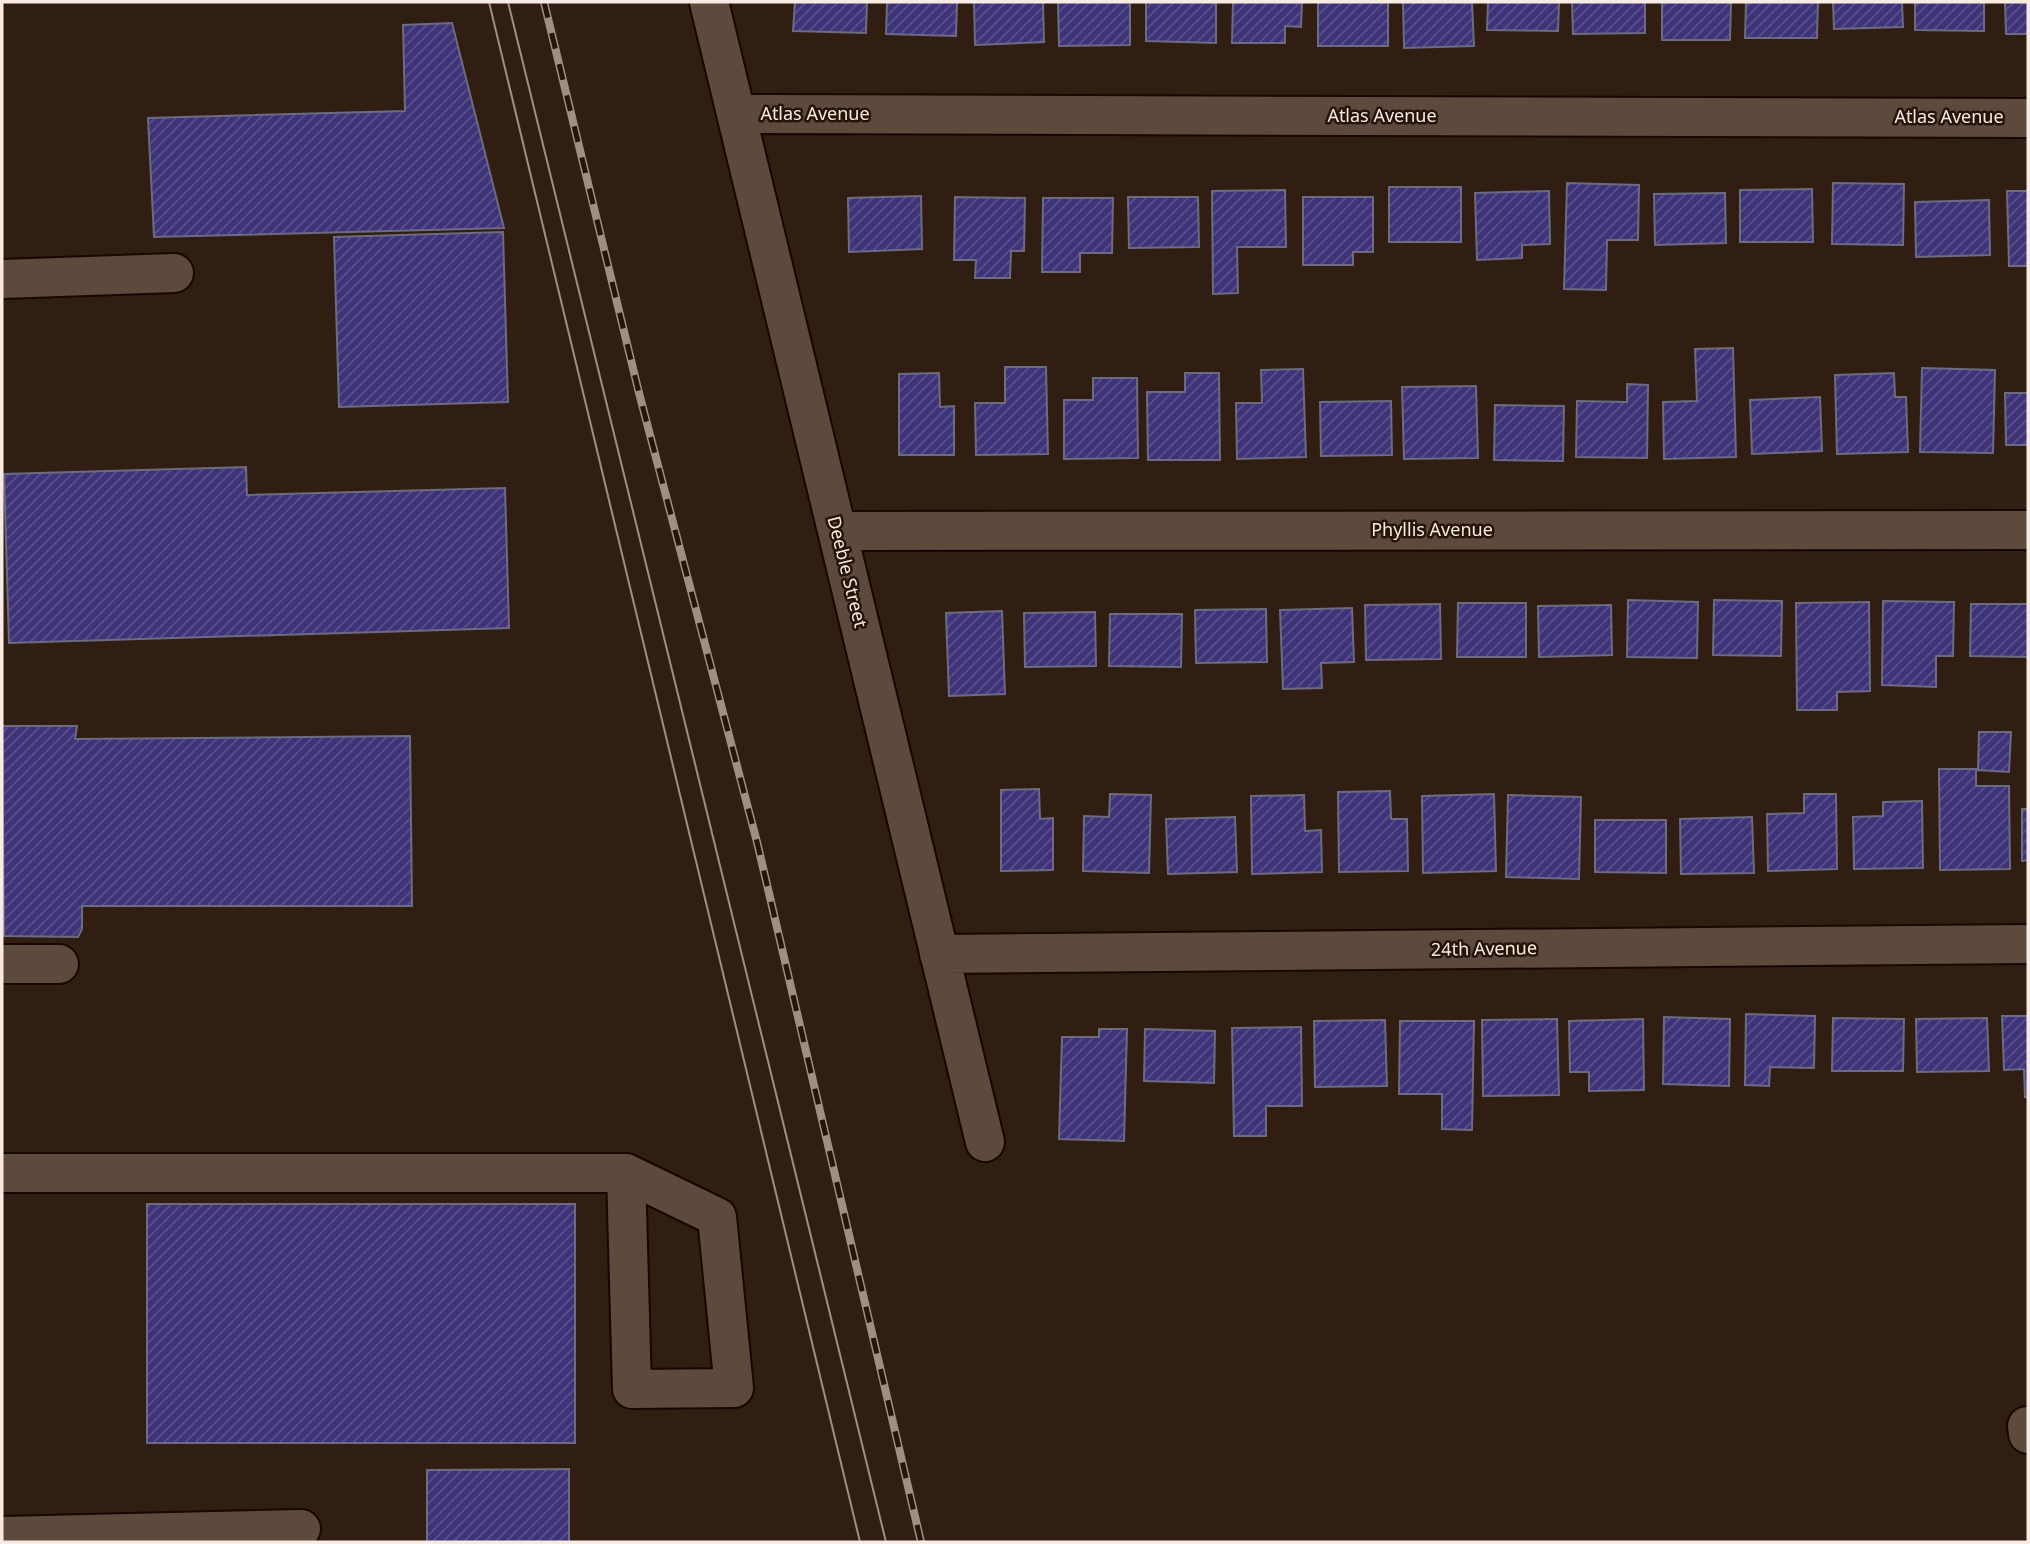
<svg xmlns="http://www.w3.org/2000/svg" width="2030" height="1544" font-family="'Noto Sans',sans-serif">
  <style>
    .building { fill: url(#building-hatch); stroke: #6c6b81; stroke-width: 2 }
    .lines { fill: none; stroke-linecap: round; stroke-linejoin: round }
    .minor-casing { stroke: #170701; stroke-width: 42 }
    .minor { stroke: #5e4a3d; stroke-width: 38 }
    .tram { stroke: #9e8f86; stroke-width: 2 }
    .rail-casing { stroke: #9e8f86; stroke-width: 8 }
    .rail { stroke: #261409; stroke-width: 5; stroke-dasharray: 16; stroke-linecap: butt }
    .labels { text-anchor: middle; stroke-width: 5; stroke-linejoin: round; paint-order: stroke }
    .street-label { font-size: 18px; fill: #f7ebe3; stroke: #261409 }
  </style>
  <defs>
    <pattern id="building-hatch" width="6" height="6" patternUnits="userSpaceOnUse" patternTransform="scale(1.75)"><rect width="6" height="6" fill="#3e3378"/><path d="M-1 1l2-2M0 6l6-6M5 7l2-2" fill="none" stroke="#5b518b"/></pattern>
  </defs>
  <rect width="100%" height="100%" fill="#301e12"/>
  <path class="building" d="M795,2H867L866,33L793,31Z
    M887,2H957L956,36L886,34Z
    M974,2H1043L1044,42L975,45Z
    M1058,2H1130V45L1059,46Z
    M1146,2H1216V43L1146,41Z
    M1233,2H1302L1301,27L1285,26V43H1232Z
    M1318,2H1388V46H1318Z
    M1403,2H1472L1474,46L1404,48Z
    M1488,2H1559L1558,31L1487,30Z
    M1572,2H1645V33L1573,34Z
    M1662,2H1731L1730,40H1662Z
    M1746,2H1818L1817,38H1745Z
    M1833,2H1902L1903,27L1834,29Z
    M1915,2H1984V31L1915,30Z
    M2005,2H2028V34H2006Z
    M452,23L504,228L154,237L148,118L405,111L403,25Z
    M1567,183L1639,185L1638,240H1607L1606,290L1564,289Z
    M1833,183L1904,184L1903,245L1832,244Z
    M1389,187H1461V242H1389Z
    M1812,189L1813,242H1740V190Z
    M1285,190L1286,247H1237L1238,293L1213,294L1212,191Z
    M1549,191L1550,244L1522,245V258L1477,260L1475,193Z
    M2007,191H2028V266H2009Z
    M1725,193L1726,243L1655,245L1654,194Z
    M921,196L922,249L849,252L848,198Z
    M955,197L1025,198L1024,251H1011L1010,278H975L976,260H954Z
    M1128,197H1198L1199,247L1129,248Z
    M1303,197H1373V252H1353V265H1303Z
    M1043,198H1113L1112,253H1080V272H1042Z
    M1989,200L1990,255L1916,257L1915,202Z
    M503,232L508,402L339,407L334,237Z
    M1733,348L1736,457L1664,459L1663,402L1697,401L1695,349Z
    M1005,367H1046L1048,454L976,455L975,403H1005Z
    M1922,368L1995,370L1993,453L1920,452Z
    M1303,369L1306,457L1237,459L1236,403H1262L1261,370Z
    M939,373L940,407L954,406V455H899V374Z
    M1185,373H1219L1220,460H1148L1147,392H1185Z
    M1894,373L1895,397H1906L1908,452L1837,454L1835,375Z
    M2028,376V445H2006L2005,393H2028Z
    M1093,378H1137L1138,458L1064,459V400H1093Z
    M1627,384L1648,385L1647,458L1576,457L1577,401L1627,402Z
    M1476,386L1478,458L1404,459L1402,387Z
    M1820,397L1822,451L1752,454L1750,400Z
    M1391,401L1392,455L1321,456L1320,402Z
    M1495,405L1564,406L1563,461L1494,460Z
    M246,467L247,495L505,488L509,628L9,643L4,474Z
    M1628,600L1698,602L1697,658L1627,657Z
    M1714,600L1782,601L1781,656L1713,655Z
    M1883,601L1954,602L1953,656H1936V687L1882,685Z
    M1869,602L1870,691L1837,692V710H1797L1796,603Z
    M1458,603H1526V657H1457Z
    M1440,604L1441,659L1366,660L1365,605Z
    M1971,604H2028V657L1970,656Z
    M1611,605L1612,655L1539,657L1538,606Z
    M1352,608L1354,662L1321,663L1322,688L1283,689L1280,610Z
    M1266,609L1267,662L1196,663L1195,610Z
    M1002,611L1005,694L949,696L946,613Z
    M1095,612L1096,666L1025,667L1024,613Z
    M1110,614H1182L1181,667L1109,666Z
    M2,726H77L75,739L410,736L412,906H82V929L78,937L4,936Z
    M1979,732H2011L2009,772L1978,770Z
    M1939,769H1976V786H2009L2010,869L1940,870Z
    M1039,789L1040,819L1053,818V870L1001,871V790Z
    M1390,791L1391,819H1407L1408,871L1339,872L1338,792Z
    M1110,794L1151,795L1149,873L1083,871L1084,816L1109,817Z
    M1494,794L1496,871L1423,873L1422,796Z
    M1804,794H1836L1837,869L1768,871L1767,814L1804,813Z
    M1304,795L1305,831L1321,830L1322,872L1252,874L1251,796Z
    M1508,795L1581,797L1579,879L1506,877Z
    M1922,801L1923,868L1854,869L1853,817L1883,816V802Z
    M2022,809H2028V860L2022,861Z
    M1235,817L1237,872L1168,874L1166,819Z
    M1752,817L1754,873L1681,874L1680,819Z
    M1595,820H1666V873L1595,872Z
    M1746,1014L1815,1016L1814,1068L1770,1067L1769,1086L1745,1085Z
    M2002,1016H2028V1097H2025L2024,1069L2004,1070Z
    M1664,1017L1730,1019L1729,1086L1663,1084Z
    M1833,1018L1904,1019L1903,1071H1832Z
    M1987,1018L1989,1071L1917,1072L1916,1019Z
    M1557,1019L1559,1095L1483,1096L1482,1020Z
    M1643,1019L1644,1090L1589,1091V1072H1570L1569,1021Z
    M1385,1020L1387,1086L1315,1087L1314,1021Z
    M1400,1021H1474L1472,1130L1442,1129V1094H1399Z
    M1301,1027L1302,1106H1266V1136H1234L1232,1028Z
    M1099,1029H1127L1124,1141L1059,1139L1062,1037H1099Z
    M1145,1029L1215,1031L1214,1083L1144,1081Z
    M147,1204H575V1443H147Z
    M569,1469V1542H427V1470Z"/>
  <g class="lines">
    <defs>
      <path id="minor" d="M709,2L985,1142
        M736,114L2028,118
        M2,279L174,273
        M837,531L2028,530
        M939,954L2028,944
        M2,964H59
        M2,1173H626L717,1217L734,1388L632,1389L626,1173
        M2027,1426L2028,1434
        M2,1536L301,1529"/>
    </defs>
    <use href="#minor" class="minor-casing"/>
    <use href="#minor" class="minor"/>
    <path class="tram" d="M489,2L860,1542
      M508,2L886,1542"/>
    <defs>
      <path id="rail" d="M544,2L639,393L757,842L921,1542"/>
    </defs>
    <use href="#rail" class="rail-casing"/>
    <use href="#rail" class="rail"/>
  </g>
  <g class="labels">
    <g class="street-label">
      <text x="815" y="120">Atlas Avenue</text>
      <text x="1382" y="122">Atlas Avenue</text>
      <text x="1949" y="123">Atlas Avenue</text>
      <text x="1432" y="536">Phyllis Avenue</text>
      <text transform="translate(847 572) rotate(76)" y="6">Deeble Street</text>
      <text transform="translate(1484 949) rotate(-1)" y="6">24th Avenue</text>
    </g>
  </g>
  <rect width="2030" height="1544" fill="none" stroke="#f7ebe3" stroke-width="7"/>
</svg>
